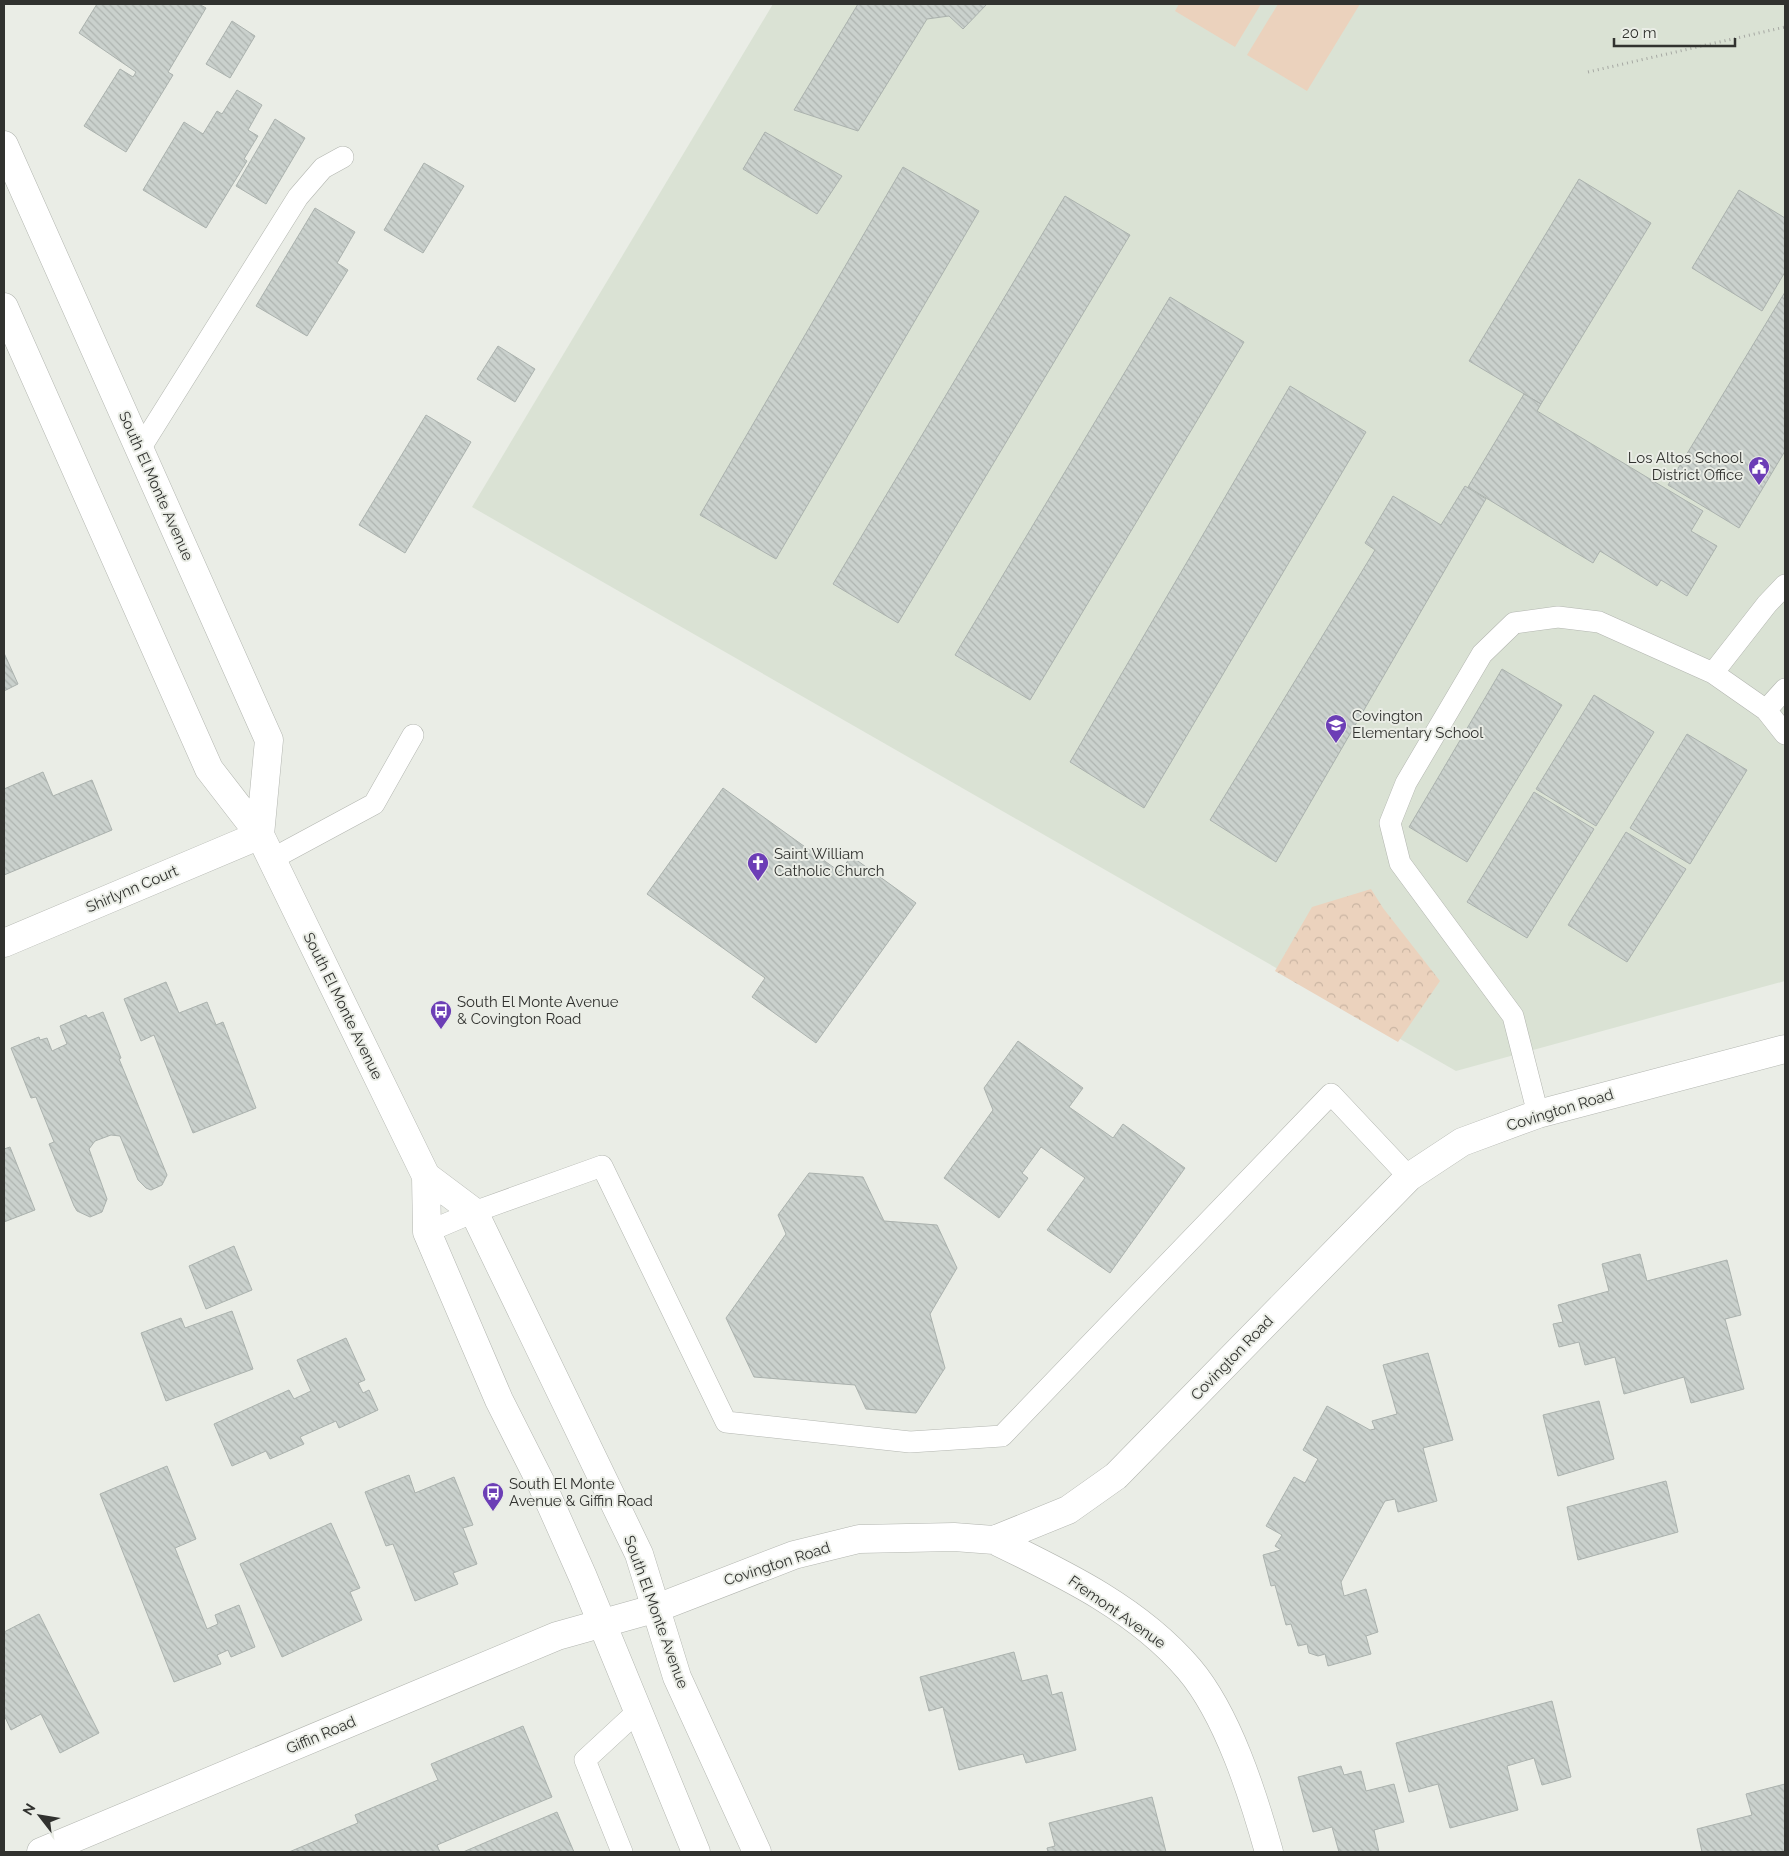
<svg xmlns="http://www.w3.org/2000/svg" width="1789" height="1856" font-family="Raleway,sans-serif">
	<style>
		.built { fill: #dae2d4 }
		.grass { fill: #ebd2bd }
		.forest { fill: url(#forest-crowns) }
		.building { fill: url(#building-back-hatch); stroke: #abb2ae }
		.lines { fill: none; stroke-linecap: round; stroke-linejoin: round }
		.service-casing { stroke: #b3b6b0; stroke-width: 22 }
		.minor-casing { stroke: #b3b6b0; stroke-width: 29 }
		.secondary-casing { stroke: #b3b6b0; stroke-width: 29 }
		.path { stroke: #a6a8a3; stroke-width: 3; stroke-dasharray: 1 4; stroke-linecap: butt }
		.service { stroke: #fff; stroke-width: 21 }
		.minor { stroke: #fff; stroke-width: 28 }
		.secondary { stroke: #fff; stroke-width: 28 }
		.labels { text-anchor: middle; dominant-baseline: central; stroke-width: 4; stroke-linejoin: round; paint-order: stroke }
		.poi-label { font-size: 15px; fill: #31322f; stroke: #eaede6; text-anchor: start }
		.street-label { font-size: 15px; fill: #31322f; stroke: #eaede6 }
	</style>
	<defs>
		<pattern id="forest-crowns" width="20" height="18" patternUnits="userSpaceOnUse" patternTransform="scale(1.25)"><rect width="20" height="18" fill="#ebd2bd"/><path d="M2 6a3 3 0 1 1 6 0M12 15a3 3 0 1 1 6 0" fill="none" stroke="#cab5a3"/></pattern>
		<pattern id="building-back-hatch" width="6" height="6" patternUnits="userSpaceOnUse" patternTransform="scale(1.25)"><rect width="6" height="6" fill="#cad1cd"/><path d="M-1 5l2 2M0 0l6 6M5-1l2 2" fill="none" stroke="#aeb4b0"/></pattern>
	</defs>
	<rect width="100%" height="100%" fill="#eaede6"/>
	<path class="built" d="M773,4h1012v977l-329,90 -984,-564z"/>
	<path class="grass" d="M1179,4h82l-26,43 -60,-36z
		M1278,4h82l-53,87 -60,-36z"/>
	<path class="forest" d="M1371,889l12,19 57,73 -42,61 -123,-71 37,-64z"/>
	<path class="building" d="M97,4h102l7,4 -38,64 5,3 -47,77 -42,-26 36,-57 13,8 3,-5 -57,-39z
		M858,4h129l-24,25 -14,-13 -22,3 -69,112 -64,-21z
		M232,21l23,15 -25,42 -24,-14z
		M237,90l25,15 -14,25 10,6 -14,23 3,2 -41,67 -63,-38 41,-68 19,12 14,-23 5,3z
		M275,119l30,19 -39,66 -30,-18z
		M765,132l77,44 -25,38 -74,-45z
		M424,163l40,23 -41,67 -39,-23z
		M903,167l76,44 -203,348 -76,-44z
		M1579,179l72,44 -110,181 -72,-43z
		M1739,190l46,28v54l-23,39 -70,-43z
		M1065,196l65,39 -232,388 -65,-39z
		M315,208l40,24 -18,31 11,7 -41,66 -51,-30z
		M1785,292v159l-46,77 -71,-43z
		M1170,297l74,45 -214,358 -75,-45z
		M498,346l37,23 -20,33 -38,-23z
		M1290,386l76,46 -222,376 -74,-46z
		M1524,394l17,10 -4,7 166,100 -12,20 26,15 -30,50 -26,-16 -4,6 -57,-35 -7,12 -125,-76z
		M426,415l45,27 -66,111 -46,-28z
		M1465,486l21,13 -210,363 -66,-42 165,-270 -10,-7 28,-47 48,29z
		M4,653l14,31 -14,7z
		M1502,669l60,36 -95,157 -58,-35z
		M1594,695l60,37 -58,94 -60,-37z
		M1687,734l60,36 -57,94 -60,-36z
		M43,772l10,24 39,-16 20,50 -108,45v-86z
		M723,788l117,84 11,-16 65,47 -100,140 -64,-46 13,-19 -118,-84z
		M1534,792l60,37 -67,109 -60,-36z
		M1626,832l60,37 -59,93 -59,-37z
		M166,982l13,31 28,-11 9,23 7,-3 33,86 -63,25 -39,-98 -13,6 -17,-42z
		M103,1012l18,46 -2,1 48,116 -5,10 -11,5 -5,-2 -8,-8 -18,-44 -9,-1 -16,6 -6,8 18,50 -5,13 -12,5 -13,-6 -3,-5 -25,-62 5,-2 -18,-45 -5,1 -20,-50 28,-11 1,3 7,-2 5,13 15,-7 -7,-18 26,-11 2,3z
		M1018,1041l65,47 -14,19 44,31 10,-14 62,44 -75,105 -63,-43 38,-52 -44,-31 -19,26 6,5 -29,40 -55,-40 49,-68 -9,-22z
		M10,1147l25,63 -31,12v-73z
		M809,1173l54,4 21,44 53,4 20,43 -27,46 15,54 -29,45 -50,-4 -11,-24 -101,-8 -28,-59 60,-84 -8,-19z
		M234,1246l18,44 -46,19 -17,-43z
		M1640,1254l7,27 80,-21 14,55 -16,4 19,70 -53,14 -7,-26 -60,17 -9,-37 -30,8 -6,-23 -20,5 -6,-23 10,-2 -5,-17 51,-14 -7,-27z
		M232,1311l21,58 -87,32 -25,-68 40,-15 4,10z
		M346,1338l19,42 -7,3 5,10 6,-3 9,20 -39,18 -3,-7 -36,16 4,7 -34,15 -4,-8 -34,15 -18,-42 75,-34 5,9 17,-8 -14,-31z
		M1428,1353l25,87 -30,8 14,53 -39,11 -3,-13 -10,2 -44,81 3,14 22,-7 12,43 -12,4 5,18 -43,12 -3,-12 -7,2 -9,-3 -2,-9 -9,2 -7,-22 -5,1 -11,-40 -4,1 -8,-31 18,-5 -6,-4 7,-11 -16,-9 28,-49 11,6 13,-24 -15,-9 24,-44 43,24 5,-1 -3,-8 25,-7 -14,-49z
		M1599,1401l15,58 -56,17 -15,-61z
		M167,1466l29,73 -21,9 32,81 11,-5 -3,-9 24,-10 16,42 -24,10 -3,-7 -11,5 4,9 -47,18 -74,-188z
		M409,1475l6,18 39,-16 19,48 -10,3 14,36 -24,9 5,11 -43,17 -22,-57 -7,2 -21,-54z
		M1666,1481l12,51 -100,28 -11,-53z
		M331,1523l29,65 -10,4 12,28 -80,37 -42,-93z
		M39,1614l60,119 -39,20 -19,-39 -30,16 -7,-15v-83z
		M1014,1652l8,29 25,-6 5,20 10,-3 14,58 -50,13 -3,-9 -64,16 -16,-63 -14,4 -9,-34z
		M1552,1701l19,76 -29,8 -8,-27 -27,8 11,44 -68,18 -12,-44 -29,8 -13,-49z
		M523,1726l29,71 -115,48 3,7h-151l69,-29 -3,-8 83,-35 -7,-16z
		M1341,1766l3,9 17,-4 5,20 28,-7 10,38 -30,8 5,22h-40l-7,-25 -19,5 -15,-55z
		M1785,1784v68h-83l-5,-23 55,-14 -6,-21z
		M1152,1797l14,55h-118l-1,-4 8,-2 -6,-23z
		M557,1812l17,40h-111z"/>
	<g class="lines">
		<g class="service-casing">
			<path id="service" d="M140,449l158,-252 25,-29 20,-11
				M1713,673l54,-69 18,-19
				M1766,710l19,-21
				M272,859l102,-55 39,-69
				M1538,1114l-25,-98 -113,-153 -10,-40 16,-40 76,-129 32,-31 44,-6 41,5 114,51 53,37 19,24
				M427,1232l47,-20 128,-46 124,256 184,20 92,-6 329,-342 78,83
				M622,1852l-37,-92 53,-49"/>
		</g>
		<g class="minor-casing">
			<path id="minor" d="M4,943l256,-108
				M994,1540c70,34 144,69 195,129 39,46 64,126 80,183
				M41,1852l516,-216 100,-28 137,-53 65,-16 95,-2 40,3 74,-30 48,-34 293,-299 53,-35 76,-28 247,-65"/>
		</g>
		<g class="secondary-casing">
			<path id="secondary" d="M4,145l265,595 -9,95
				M4,307l205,462 51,66 166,341 1,56 72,168 44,87 40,90 113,275
				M426,1176l48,36 165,342 38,123 80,175"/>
		</g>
		<path class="path" d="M1588,72l197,-45"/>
		<use href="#service" class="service"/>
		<use href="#minor" class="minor"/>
		<use href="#secondary" class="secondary"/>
	</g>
	<defs>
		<g id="civic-pin" transform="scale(1.125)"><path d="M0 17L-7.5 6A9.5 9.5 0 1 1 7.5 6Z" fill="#6c3eb6" stroke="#eaede6"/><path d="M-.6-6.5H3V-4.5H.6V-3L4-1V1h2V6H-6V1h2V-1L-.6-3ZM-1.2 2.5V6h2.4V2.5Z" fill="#fff"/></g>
		<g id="school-pin" transform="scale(1.125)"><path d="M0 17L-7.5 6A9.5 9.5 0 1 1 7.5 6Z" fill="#6c3eb6" stroke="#eaede6"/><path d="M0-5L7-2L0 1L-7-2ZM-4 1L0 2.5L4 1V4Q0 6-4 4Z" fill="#fff"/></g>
		<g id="church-pin" transform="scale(1.125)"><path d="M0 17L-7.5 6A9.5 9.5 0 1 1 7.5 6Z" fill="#6c3eb6" stroke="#eaede6"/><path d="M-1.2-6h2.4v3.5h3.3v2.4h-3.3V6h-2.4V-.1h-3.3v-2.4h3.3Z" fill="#fff"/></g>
		<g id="bus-pin" transform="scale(1.125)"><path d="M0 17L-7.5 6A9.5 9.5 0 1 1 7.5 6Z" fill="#6c3eb6" stroke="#eaede6"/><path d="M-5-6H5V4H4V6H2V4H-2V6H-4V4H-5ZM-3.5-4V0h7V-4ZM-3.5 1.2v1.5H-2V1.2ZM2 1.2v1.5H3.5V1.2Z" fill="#fff"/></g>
	</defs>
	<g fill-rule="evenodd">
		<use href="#civic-pin" x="1759" y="467"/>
		<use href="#school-pin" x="1336" y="725"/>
		<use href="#church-pin" x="758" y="863"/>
		<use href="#bus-pin" x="441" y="1011"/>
		<use href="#bus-pin" x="493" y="1493"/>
	</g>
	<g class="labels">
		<g class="poi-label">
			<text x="1743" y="458" text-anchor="end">Los Altos School<tspan x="1743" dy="17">District Office</tspan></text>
			<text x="1352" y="716">Covington<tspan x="1352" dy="17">Elementary School</tspan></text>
			<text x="774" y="854">Saint William<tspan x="774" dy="17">Catholic Church</tspan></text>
			<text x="457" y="1002">South El Monte Avenue<tspan x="457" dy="17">&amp; Covington Road</tspan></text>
			<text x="509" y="1484">South El Monte<tspan x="509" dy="17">Avenue &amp; Giffin Road</tspan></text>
		</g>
		<g class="street-label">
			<text transform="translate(156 486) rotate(66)">South El Monte Avenue</text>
			<text transform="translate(132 889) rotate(-23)">Shirlynn Court</text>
			<text transform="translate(343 1006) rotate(64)">South El Monte Avenue</text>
			<text transform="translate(1560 1110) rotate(-17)">Covington Road</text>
			<text transform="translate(1232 1358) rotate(-46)">Covington Road</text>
			<text transform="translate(777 1564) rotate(-18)">Covington Road</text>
			<text transform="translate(656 1612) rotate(70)">South El Monte Avenue</text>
			<text transform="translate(1117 1612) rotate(35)">Fremont Avenue</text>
			<text transform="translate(321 1735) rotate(-23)">Giffin Road</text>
		</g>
	</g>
	<rect width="1789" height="1856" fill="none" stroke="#31322f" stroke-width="10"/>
	<g transform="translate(40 1816) rotate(301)" stroke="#eaede6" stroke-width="4" paint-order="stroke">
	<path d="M0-4L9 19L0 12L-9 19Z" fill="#31322f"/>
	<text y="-8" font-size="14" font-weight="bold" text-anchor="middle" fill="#31322f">N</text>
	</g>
	<path d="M1614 38v8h121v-8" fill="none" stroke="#31322f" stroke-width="2.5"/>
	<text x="1622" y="38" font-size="15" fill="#31322f" stroke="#eaede6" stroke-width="4" paint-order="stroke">20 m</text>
</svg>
